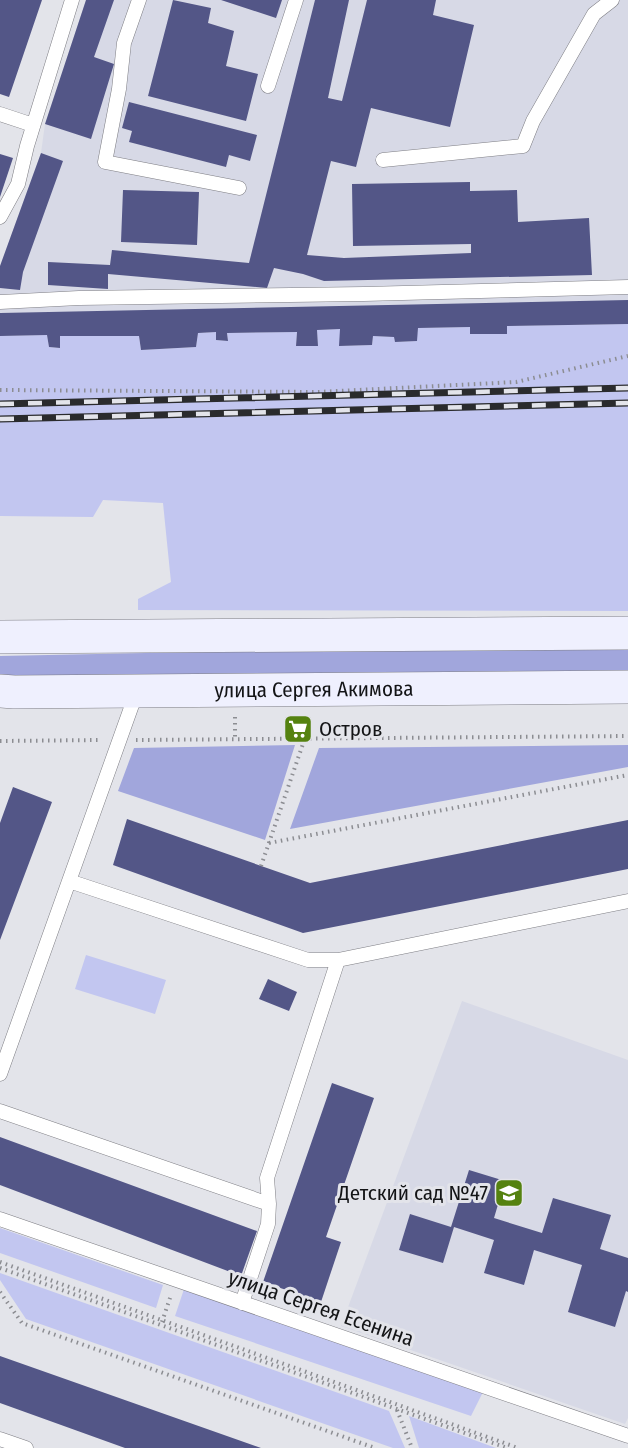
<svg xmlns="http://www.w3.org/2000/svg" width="628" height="1448" font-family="'Fira Sans Condensed',sans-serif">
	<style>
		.built { fill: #d7d9e6 }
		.green { fill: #c2c6f0 }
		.forest { fill: #a1a6dc }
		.building { fill: #535687 }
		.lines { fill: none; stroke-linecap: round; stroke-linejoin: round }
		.service-casing { stroke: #7e7e84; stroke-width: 15 }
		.secondary-casing { stroke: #7e7e84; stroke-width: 34 }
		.path { stroke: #8c8d92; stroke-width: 4; stroke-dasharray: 1.5 4.5; stroke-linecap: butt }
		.service { stroke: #fff; stroke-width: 14 }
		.secondary { stroke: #eff0fe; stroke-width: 33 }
		.rail-casing { stroke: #2a2b2d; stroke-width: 7 }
		.rail { stroke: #e3e4ea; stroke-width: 4.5; stroke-dasharray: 14; stroke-linecap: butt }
		.labels { text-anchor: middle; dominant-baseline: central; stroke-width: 6; stroke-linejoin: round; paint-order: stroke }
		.street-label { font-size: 21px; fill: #131416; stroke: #e3e4ea }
		.poi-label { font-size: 21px; fill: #131416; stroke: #e3e4ea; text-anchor: start }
	</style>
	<rect width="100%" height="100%" fill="#e3e4ea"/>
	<path class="built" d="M86,0h542v324l-121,10h-37l-1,-7 -51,1 -1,13 -22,1 -22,-5 -1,8 -33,1h-43l1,-13h-70l1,8 -12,-1 -20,7 -55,3 -2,-14 -79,12 -60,-12v-70l41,-113 4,-29z
		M462,1001l166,59v358l-3,6 -284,-98z"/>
	<path class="green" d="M628,324v287l-490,-1v-11l33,-17 -8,-79 -60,-3 -10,17 -93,-1v-180l47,-1 2,12 11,1v-12h79l2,14 55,-3 2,-14 18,-1v8l12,1 -1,-8 70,-1 -1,14h22l-1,-16 23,-1v17l32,-1 1,-9 21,1 1,5 21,-1 2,-13 52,-1v7h36l1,-8z
		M86,955l80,25 -11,34 -80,-25z
		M0,1228l163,57 -7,23 -156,-55z
		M0,1273l389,138 16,37h-12l-367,-129 -26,-39z
		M184,1289l299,103 -12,24 -296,-100z
		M409,1416l87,32h-77z"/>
	<path class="forest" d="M628,648v26l-619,5 -9,-4v-19l290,-6z
		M295,745l-30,95 -147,-49 16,-43z
		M628,745v22l-338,62 29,-81z"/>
	<path class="building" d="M0,0h42l-33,97 -9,-3z
		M86,0h28l-20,57 20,7 -23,75 -46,-15z
		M173,0l38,8 -3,15 26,8 -8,35 32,8 -12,47 -98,-25z
		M221,0h61l-6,18z
		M315,0h34l-21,98 14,3 25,-101h69l-3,15 41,10 -24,102 -79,-19 -15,59 -25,-6 -24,94 37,3 127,-5v-9l-118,2 -1,-62 118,-2v9l47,-1 1,32 71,-4 3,57 -268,6 -21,-7 -29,-6 -7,20 -159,-14v15l-60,-4v-23l62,3 2,-15 137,13z
		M129,102l128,33 -7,26 -21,-6 -3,12 -97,-25 3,-11 -10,-3z
		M41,153l22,8 -40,111 -3,18 -20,-2v-22z
		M0,154l13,4 -13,39z
		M123,190l76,2 -2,53 -76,-3z
		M628,300v24l-121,2v8h-37v-7l-52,1 -1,13 -22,1 -1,-5 -21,-1 -1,9 -33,1 1,-17 -23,1 1,16h-22l1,-14 -70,1 1,8 -12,-1v-8l-18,1 -2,14 -55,3 -2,-14h-79v12l-11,-1 -2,-12 -47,1v-23z
		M311,722l1,12 -27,1 -1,-12z
		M13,787l39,15 -52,138v-117z
		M127,819l183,64 318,-63v49l-325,64 -190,-68z
		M268,979l29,13 -8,19 -30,-12z
		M332,1083l42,15 -48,139 15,5 -20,60 -58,-20z
		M0,1137l257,94 -16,45 -241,-91z
		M469,1170l36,11 -11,37 48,15 11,-35 58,17 -11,34 28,9v34l-2,-1 -11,36 -47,-15 14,-47 -48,-15 -10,35 -40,-12 10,-33 -40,-13 -11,36 -44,-13 11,-36 41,13z
		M0,1356l261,92h-136l-125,-45z"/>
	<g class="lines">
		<g class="service-casing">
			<path id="service" d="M139,0l-15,43 -5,46 -14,73 134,26
				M268,86l28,-86
				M0,114l33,11
				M383,160l140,-14 10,-25 61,-107 18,-14
				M0,217l18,-33 9,-38 45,-146
				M0,302l79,-4 285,-4 264,-7
				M69,881l239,79h30l-71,218 2,26
				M338,960l290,-59
				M0,1074l137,-383
				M0,1111l269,93 -1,20 -26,79
				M0,1219l628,217
				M0,1439l26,9"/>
		</g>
		<g class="secondary-casing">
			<g id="secondary">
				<path d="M0,637l628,-4"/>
				<path id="s1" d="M0,691l14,1 614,-5"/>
			</g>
		</g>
		<path class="path" d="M0,390l318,2 198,-10 112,-26
			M235,717v22
			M136,740l492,-4
			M0,741l101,-1
			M269,843l359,-68
			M261,866l44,-128
			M0,1262l518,186
			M0,1268l507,180
			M0,1292l22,31 353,125
			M162,1322l9,-27
			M397,1410l15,38"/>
		<use href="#service" class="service"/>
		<use href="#secondary" class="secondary"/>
		<g class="rail-casing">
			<path id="rail" d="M0,404l628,-16
				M0,419l628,-16"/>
		</g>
		<use href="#rail" class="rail"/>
	</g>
	<defs>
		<g id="supermarket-square" transform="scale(1.5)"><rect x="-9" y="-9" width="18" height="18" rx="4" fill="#558210" stroke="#e3e4ea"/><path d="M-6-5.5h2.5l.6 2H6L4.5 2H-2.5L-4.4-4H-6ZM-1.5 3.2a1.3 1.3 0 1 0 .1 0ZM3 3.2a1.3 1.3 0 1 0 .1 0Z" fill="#fff"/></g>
		<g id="school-square" transform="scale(1.5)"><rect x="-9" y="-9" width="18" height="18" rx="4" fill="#558210" stroke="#e3e4ea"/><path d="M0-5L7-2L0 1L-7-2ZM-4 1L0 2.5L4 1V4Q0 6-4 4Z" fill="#fff"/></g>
	</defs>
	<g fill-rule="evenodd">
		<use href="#supermarket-square" x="298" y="729"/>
		<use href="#school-square" x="509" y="1193"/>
	</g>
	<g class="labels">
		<g class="street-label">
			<text stroke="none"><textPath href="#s1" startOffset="314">улица Сергея Акимова</textPath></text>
			<text transform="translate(321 1308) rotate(19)">улица Сергея Есенина</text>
		</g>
		<g class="poi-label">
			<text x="319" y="729">Остров</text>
			<text x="488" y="1193" text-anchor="end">Детский сад №47</text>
		</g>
	</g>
</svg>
